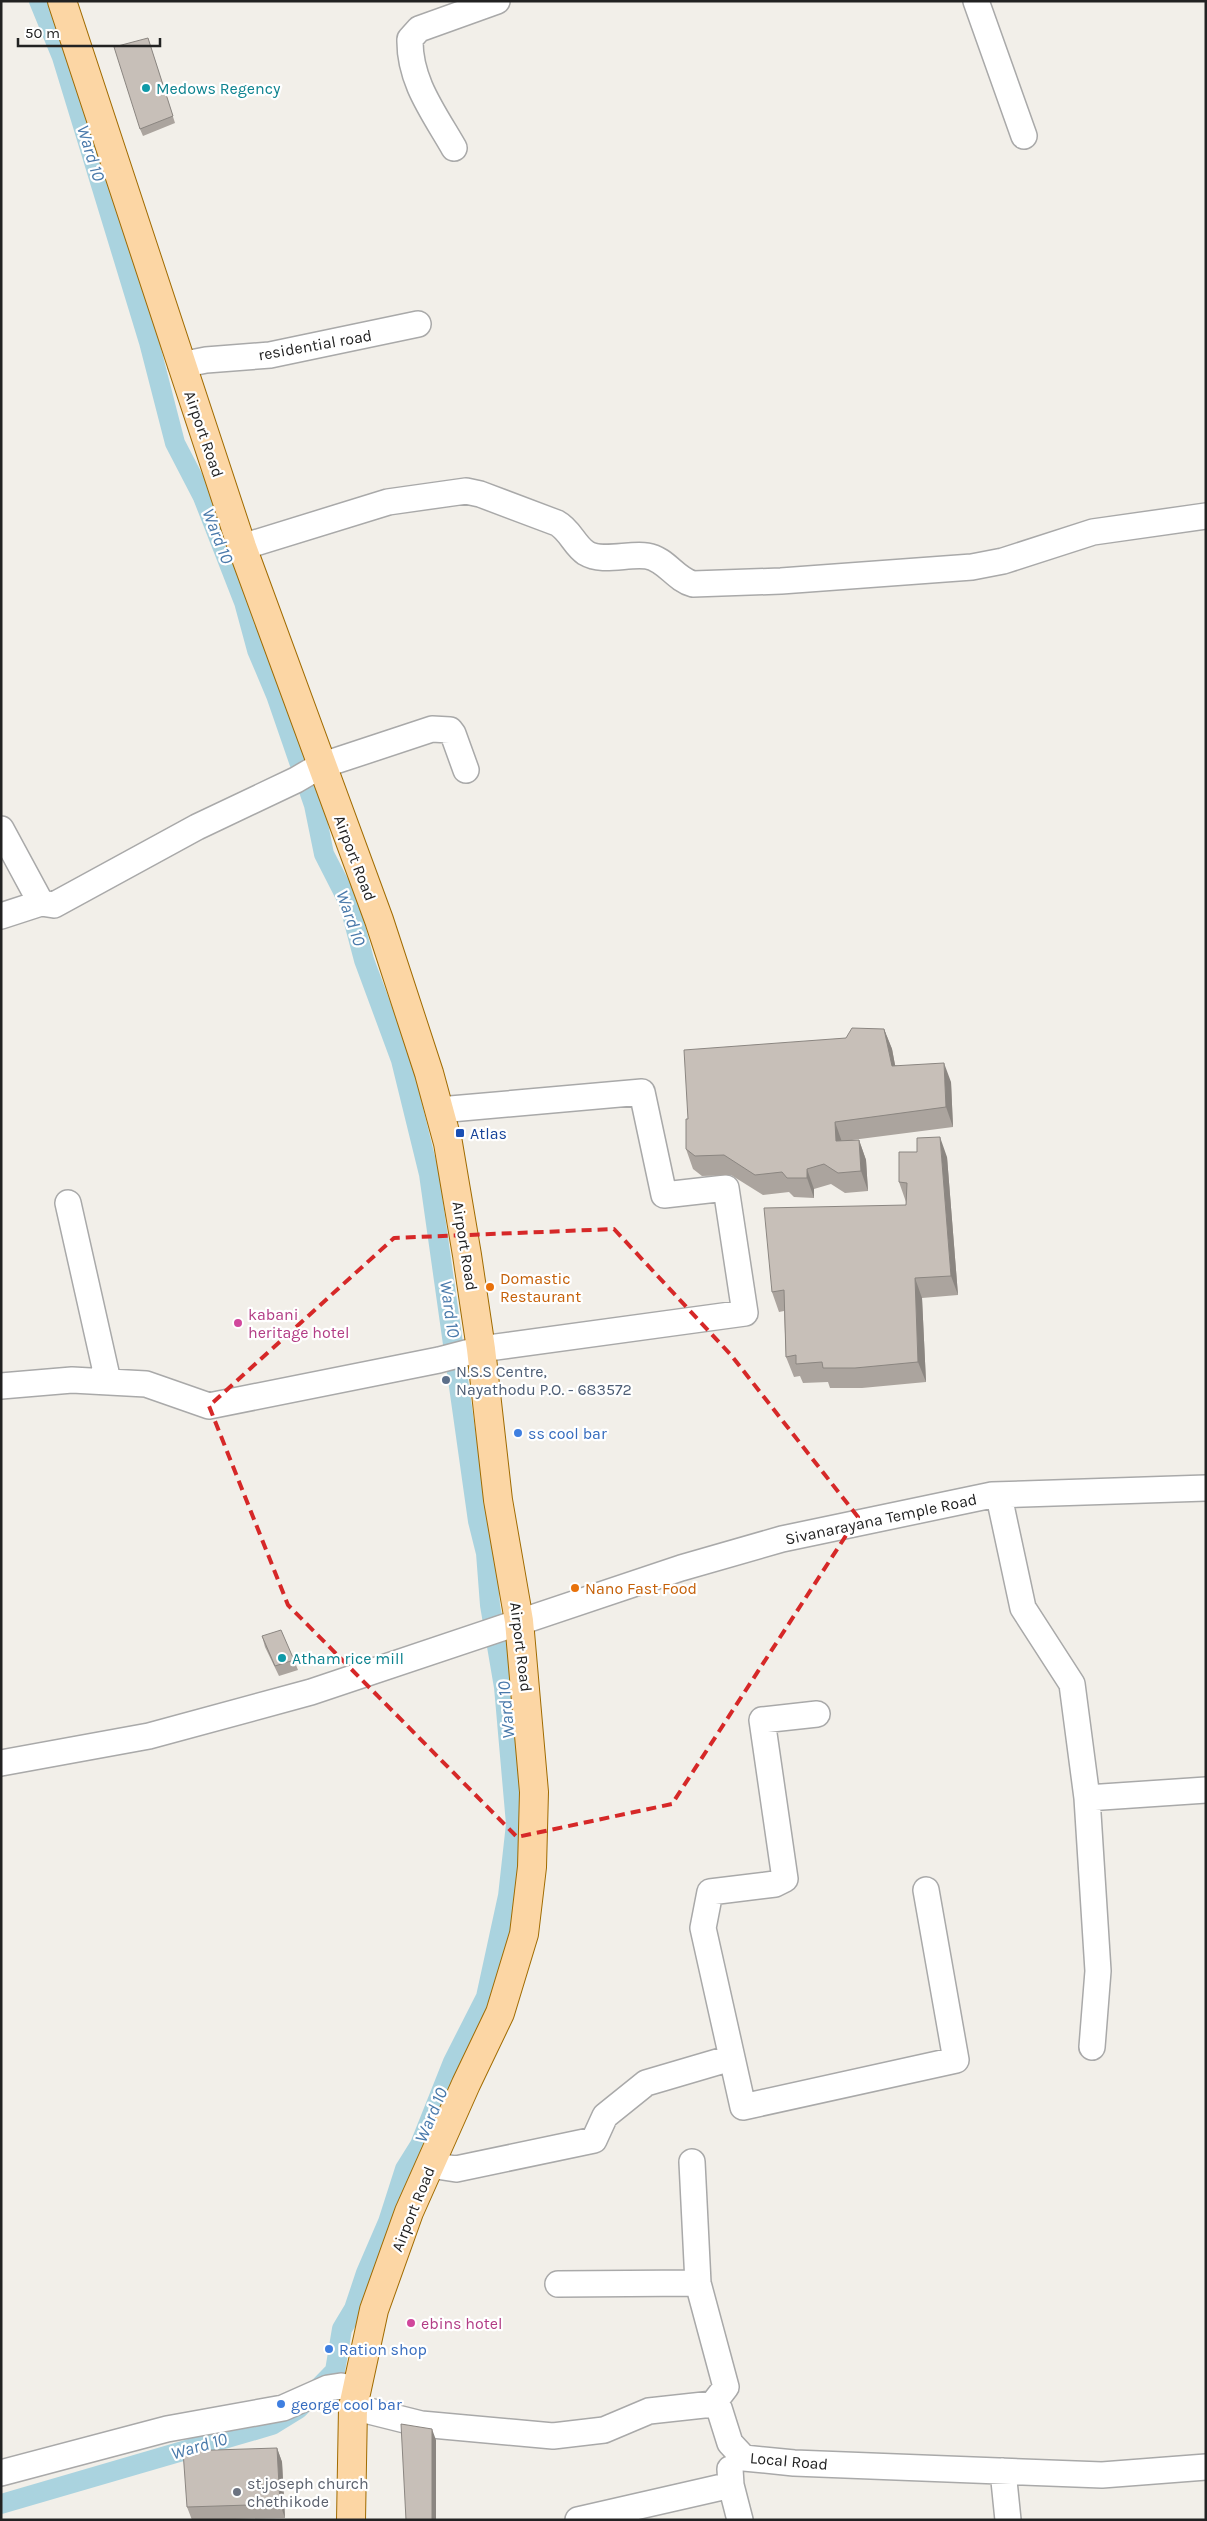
<svg xmlns="http://www.w3.org/2000/svg" width="1207" height="2521" font-family="Karla,sans-serif">
	<style>
		.lines { fill: none; stroke-linecap: round; stroke-linejoin: round }
		.canal { stroke: #aad3df; stroke-width: 20 }
		.minor-casing { stroke: #a9a9a9; stroke-width: 28 }
		.major-casing { stroke: #a06b00; stroke-width: 30 }
		.minor { stroke: #fff; stroke-width: 25 }
		.major { stroke: #fcd6a4; stroke-width: 28 }
		.wall { fill: #aba49e }
		.shaded-wall { fill: #8b8681 }
		.building { fill: #c7bfb8; stroke: #8b8681 }
		.marked { fill: none; stroke: #d62828; stroke-width: 4; stroke-dasharray: 10 6; stroke-linejoin: round }
		.culture-dot { fill: #0f9aa8; stroke: #fff; stroke-width: 2 }
		.transit-dot { fill: #1a4fb4; stroke: #fff; stroke-width: 2 }
		.food-dot { fill: #e8710a; stroke: #fff; stroke-width: 2 }
		.hotel-dot { fill: #d1479c; stroke: #fff; stroke-width: 2 }
		.service-dot { fill: #5c6f8a; stroke: #fff; stroke-width: 2 }
		.shop-dot { fill: #3f7fe0; stroke: #fff; stroke-width: 2 }
		.worship-dot { fill: #6b7280; stroke: #fff; stroke-width: 2 }
		.labels { text-anchor: middle; dominant-baseline: central; stroke-width: 4.5; stroke-linejoin: round; paint-order: stroke }
		.culture-label { font-size: 16px; fill: #0d838f; stroke: #fff; text-anchor: start }
		.street-label { font-size: 16px; fill: #222; stroke: #fff }
		.transit-label { font-size: 16px; fill: #164399; stroke: #fff; text-anchor: start }
		.food-label { font-size: 16px; fill: #c56008; stroke: #fff; text-anchor: start }
		.hotel-label { font-size: 16px; fill: #b23c85; stroke: #fff; text-anchor: start }
		.service-label { font-size: 16px; fill: #4e5e75; stroke: #fff; text-anchor: start }
		.shop-label { font-size: 16px; fill: #366cbe; stroke: #fff; text-anchor: start }
		.worship-label { font-size: 16px; fill: #5b616d; stroke: #fff; text-anchor: start }
		.water-label { font-size: 18px; font-style: italic; fill: #4a7aab; stroke: #fff }
	</style>
	<rect width="100%" height="100%" fill="#f2efe9"/>
	<g class="lines">
		<path class="canal" d="M1,2504l271,-79 26,-16 37,-38 7,-42 12,-20 12,-36 22,-51 17,-53 15,-24 33,-83 33,-65 22,-101 8,-72 -12,-137 -14,-82 -4,-52 -8,-32 -49,-347 -28,-114 -37,-100 -15,-57 -25,-49 -10,-49 -38,-110 -19,-45 -13,-48 -41,-105 -28,-54 -26,-101 -87,-285 -23,-56"/>
		<g class="minor-casing">
			<path id="minor" d="M976,1l48,135
				M454,148c-20,-35 -45,-67 -44,-109l9,-10 78,-28
				M181,365l25,-5 64,-5 148,-31
				M242,547l146,-45 78,-11 14,3 77,29c13,7 17,22 29,30 16,10 43,0 61,3 19,3 28,23 46,28l88,-3 191,-14 31,-6 90,-29 113,-16
				M1,829l40,74 13,2 143,-78 99,-47 24,-14 112,-37 18,1 3,4 13,36
				M1,916l40,-13
				M68,1203l40,178
				M1,1386l71,-6 74,4 63,22 230,-46 42,-11 264,-36 -19,-125 -62,7 -22,-103 -203,18
				M992,1495l214,-7
				M817,1714l-55,6 23,159 -10,5 -65,8 -7,36 40,179 213,-47 -30,-170
				M1,1763l148,-27 162,-44 370,-124 101,-29 210,-44 8,6 23,107 49,76 15,114 119,-8
				M1087,1798l11,173 -6,76
				M430,2165l26,4 138,-29 11,-24 41,-33 85,-25
				M698,2283l28,104 -13,17
				M558,2284l140,-1 -6,-121
				M353,2407l68,17 132,12 51,-6 45,-19 64,-7 6,4 11,35 14,15 50,5 308,12 104,-8
				M730,2469l1,16 9,35
				M1003,2471l5,49
				M1,2473l166,-44 116,-21 45,-20 13,-2 16,3
				M578,2520l153,-35"/>
		</g>
		<g class="major-casing">
			<path id="major" d="M62,1l180,546 137,373 50,153 19,70 19,112 14,94 17,151 21,121 15,171 -2,75 -8,67 -24,79 -34,71 -57,128 -35,98 -21,97 -2,113"/>
		</g>
		<use href="#minor" class="minor"/>
		<use href="#major" class="major"/>
	</g>
	<path class="wall" d="M148,38l27,85 -32,13 -3,-7z
		M884,1029l8,20 3,16 56,17 2,45 -101,13h7l7,20 2,31 -23,2 -14,-9 -17,5v9l-20,-1 -5,-5 -26,3 -32,-20 -29,1 -9,-7 -7,-20 2,-30 158,-81z
		M947,1157l11,138 -36,3 4,84 -64,6h-32l-2,-6 -25,1 -3,-7 -6,1 -8,-20 -2,-46 -5,1 -7,-20 134,-87v-3l-7,-20z
		M262,1636l32,24 4,10 -19,6 -14,-29z
		M277,2448l5,14 3,56 -93,2 -5,-13z"/>
	<path class="shaded-wall" d="M884,1029l8,20 7,37 -7,-20z
		M944,1063l7,19 2,45 -7,-20z
		M835,1122l7,20 -6,-1z
		M940,1137l7,20 11,138 -7,-19z
		M859,1140l7,20 2,31 -7,-20z
		M807,1169l7,20v9l-7,-20z
		M915,1278l7,20 4,84 -8,-20z
		M432,2429l4,11v80h-4z
		M277,2448l5,14 3,56 -5,-14z"/>
	<path class="building" d="M148,38l25,78 -33,13 -26,-82z
		M852,1028l32,1 8,37 52,-3 2,44 -111,15 1,19 23,-1 2,31 -23,2 -14,-9 -17,5v9h-20l-5,-6 -27,3 -31,-20 -29,1 -9,-7v-30h2l-4,-69 162,-12z
		M940,1137l11,139 -36,2 3,84 -63,6h-32l-1,-6 -26,2v-9l-10,2 -2,-67 -12,2 -8,-84 142,-3 1,-22 -8,-1v-30h18v-14z
		M281,1630l13,30 -19,6 -13,-30z
		M401,2424l31,5v91h-26z
		M277,2448l3,56 -93,3 -4,-56z"/>
	<path class="marked" d="M614,1229l117,126 127,162 -186,287 -155,33 -229,-232 -79,-199 185,-168z"/>
	<g class="culture-dot">
		<circle cx="146" cy="88" r="5"/>
		<circle cx="282" cy="1658" r="5"/>
	</g>
	<rect class="transit-dot" x="455" y="1128" width="10" height="10" rx="2.5"/>
	<g class="food-dot">
		<circle cx="490" cy="1287" r="5"/>
		<circle cx="575" cy="1588" r="5"/>
	</g>
	<g class="hotel-dot">
		<circle cx="238" cy="1323" r="5"/>
		<circle cx="411" cy="2323" r="5"/>
	</g>
	<circle class="service-dot" cx="446" cy="1380" r="5"/>
	<g class="shop-dot">
		<circle cx="518" cy="1433" r="5"/>
		<circle cx="329" cy="2349" r="5"/>
		<circle cx="281" cy="2404" r="5"/>
	</g>
	<circle class="worship-dot" cx="237" cy="2492" r="5"/>
	<g class="labels">
		<g class="culture-label">
			<text x="156" y="88">Medows Regency</text>
			<text x="292" y="1658">Atham rice mill</text>
		</g>
		<g class="street-label">
			<text transform="translate(315 345) rotate(-10)">residential road</text>
			<text transform="translate(204 434) rotate(71)">Airport Road</text>
			<text transform="translate(355 858) rotate(69)">Airport Road</text>
			<text transform="translate(465 1246) rotate(81)">Airport Road</text>
			<text transform="translate(881 1519) rotate(-12)">Sivanarayana Temple Road</text>
			<text transform="translate(521 1647) rotate(83)">Airport Road</text>
			<text transform="translate(413 2209) rotate(-68)">Airport Road</text>
			<text transform="translate(789 2461) rotate(5)">Local Road</text>
		</g>
		<g class="transit-label">
			<text x="470" y="1133">Atlas</text>
		</g>
		<g class="food-label">
			<text x="500" y="1278">Domastic<tspan x="500" dy="18">Restaurant</tspan></text>
			<text x="585" y="1588">Nano Fast Food</text>
		</g>
		<g class="hotel-label">
			<text x="248" y="1314">kabani<tspan x="248" dy="18">heritage hotel</tspan></text>
			<text x="421" y="2323">ebins hotel</text>
		</g>
		<g class="service-label">
			<text x="456" y="1371">N.S.S Centre,<tspan x="456" dy="18">Nayathodu P.O. - 683572</tspan></text>
		</g>
		<g class="shop-label">
			<text x="528" y="1433">ss cool bar</text>
			<text x="339" y="2349">Ration shop</text>
			<text x="291" y="2404">george cool bar</text>
		</g>
		<g class="worship-label">
			<text x="247" y="2483">st.joseph church<tspan x="247" dy="18">chethikode</tspan></text>
		</g>
		<g class="water-label">
			<text transform="translate(91 153) rotate(73)">Ward 10</text>
			<text transform="translate(218 536) rotate(69)">Ward 10</text>
			<text transform="translate(351 918) rotate(71)">Ward 10</text>
			<text transform="translate(450 1309) rotate(82)">Ward 10</text>
			<text transform="translate(506 1710) rotate(-95)">Ward 10</text>
			<text transform="translate(431 2115) rotate(-67)">Ward 10</text>
			<text transform="translate(199 2446) rotate(-16)">Ward 10</text>
		</g>
	</g>
	<rect width="1207" height="2521" fill="none" stroke="#222222" stroke-width="5"/>
	<path d="M18 38v8h142v-8" fill="none" stroke="#222222" stroke-width="2.5"/>
	<text x="25" y="38" font-size="15" fill="#222222" stroke="#ffffff" stroke-width="4" paint-order="stroke">50 m</text>
</svg>
